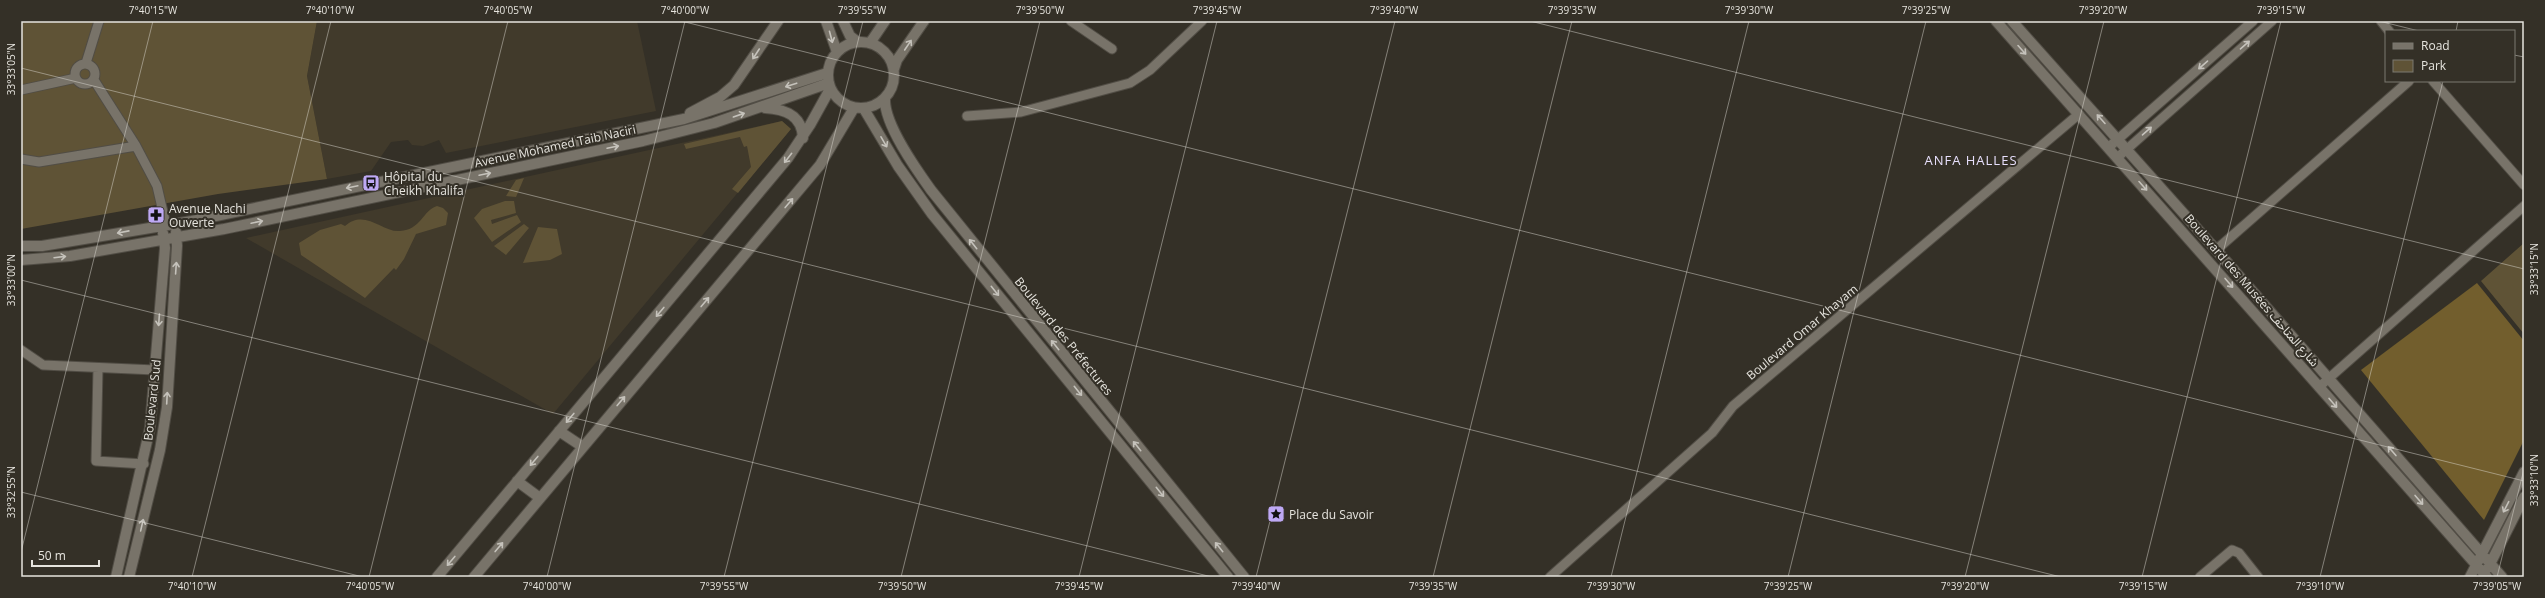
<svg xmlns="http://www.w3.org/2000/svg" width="2545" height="598" font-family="'Open Sans','Noto Sans Arabic',sans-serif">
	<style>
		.built { fill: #413a2b }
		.green { fill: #5f5336 }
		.forest { fill: #725e2d }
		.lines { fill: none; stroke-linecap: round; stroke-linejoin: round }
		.street-casing { stroke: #514d45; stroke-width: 11 }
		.secondary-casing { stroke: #514d45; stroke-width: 12 }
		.street { stroke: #787369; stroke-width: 9 }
		.secondary { stroke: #787369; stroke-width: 10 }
		.oneway { stroke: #c5c2bb }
		.ticks { fill: none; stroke: #e6e4de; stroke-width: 1; stroke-opacity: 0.45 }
		.labels { text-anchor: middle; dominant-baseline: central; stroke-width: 4; stroke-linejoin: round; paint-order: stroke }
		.street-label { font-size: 12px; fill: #e6e4de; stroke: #343027 }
		.poi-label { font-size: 12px; fill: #e6e4de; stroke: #343027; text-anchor: start }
		.neighbourhood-label { font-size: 13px; letter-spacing: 1px; fill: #e7dffc; stroke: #343027 }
		.neatline { fill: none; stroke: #e6e4de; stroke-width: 1.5 }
		.ticks-label { font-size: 10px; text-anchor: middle; fill: #e6e4de }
	</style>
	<rect width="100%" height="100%" fill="#343027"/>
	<path class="built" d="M317,21h320l19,90 -210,42 -7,-13 -16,6 -11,-1 -4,-5 -17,2 -20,29 -44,8 -20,-103z
		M782,121l9,8 -238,285 -307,-176z"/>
	<path class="green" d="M21,21h296l-10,55 20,103 -109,15 -197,35z
		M782,121l9,8 -53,64 -6,-4 19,-22 -4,-21 -3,1 -4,-10 -54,12 -2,-5z
		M524,178l-8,19 -10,-1 10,-16z
		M505,201h9l2,12 -25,7 1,4 25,-9 4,7 -29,20 -18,-24 8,-9z
		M437,206l6,2 5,5 -2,12 -30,9 -12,25 -8,11 -2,-2 -29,30 -64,-43 -2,-12 21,-13 21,-6 4,2c20,-18 38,7 55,5 21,-1 23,-21 37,-25z
		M524,224l5,4 -23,27 -12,-9z
		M538,227l19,2 5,25 -12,6 -27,3z
		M2524,243v91l-43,-53z"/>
	<path class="forest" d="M2477,283l47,58v99l-40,80 -123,-150z"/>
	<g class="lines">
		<g class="street-casing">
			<path id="street" d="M1071,21l41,28
				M2381,21l8,10
				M86,63l13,-42
				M75 74a10 10 0 1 1 20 0a10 10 0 1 1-20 0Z
				M94,80l42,66
				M2433,81l91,104
				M21,90l55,-12
				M967,116l54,-4 109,-29 20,-13 52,-49
				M2109,147l144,-126
				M2118,157l154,-136
				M21,159l18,3 97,-16 21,40 9,39
				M2216,250l193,-169
				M21,350l22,15 112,5
				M98,368l-2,93 48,3
				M2319,387l205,-181
				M1550,577l162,-144 21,-27 346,-292
				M2200,577l32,-27 7,3 19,24"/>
		</g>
		<g class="secondary-casing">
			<path id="secondary" d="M826,21l11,31
				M843,21l7,15 8,6
				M1996,21l491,556
				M2012,21l214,240 276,316
				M828 75a33 33 0 1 1 66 0a33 33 0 1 1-66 0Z
				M870,43l15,-22
				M894,69l3,-9 27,-39
				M885,99c-1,25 31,70 46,91l313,387
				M765,108c20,1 37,7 38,30
				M864,109l34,57 34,48 296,363
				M690,113l30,-16 14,-12 44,-64
				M21,246h21l150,-25 492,-102 143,-46
				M21,260l49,-4 154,-27 419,-88 71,-18 115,-40
				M559,431l24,16
				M517,481l23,17
				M2488,568l36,-71
				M116,577l34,-149 15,-180 -2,-15
				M129,577l31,-127 7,-43 10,-161 -1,-14
				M437,577l351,-419 22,-33 20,-36
				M474,577l346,-412 34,-57
				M2470,577l54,-105"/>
		</g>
		<use href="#street" class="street"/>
		<use href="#secondary" class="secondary"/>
	</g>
	<defs><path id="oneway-shaft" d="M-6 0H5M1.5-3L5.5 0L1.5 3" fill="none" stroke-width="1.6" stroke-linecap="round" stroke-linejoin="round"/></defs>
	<g class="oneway">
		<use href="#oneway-shaft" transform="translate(831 37) rotate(75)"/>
		<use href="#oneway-shaft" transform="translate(908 45) rotate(-56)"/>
		<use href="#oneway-shaft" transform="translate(2245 45) rotate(-41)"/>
		<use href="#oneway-shaft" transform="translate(2022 50) rotate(48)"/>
		<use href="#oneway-shaft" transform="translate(756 54) rotate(123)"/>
		<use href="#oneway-shaft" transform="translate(2203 65) rotate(139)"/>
		<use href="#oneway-shaft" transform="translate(791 85) rotate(162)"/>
		<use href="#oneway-shaft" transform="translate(739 115) rotate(-19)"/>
		<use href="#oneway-shaft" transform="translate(2101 119) rotate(-132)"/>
		<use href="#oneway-shaft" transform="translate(2147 131) rotate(-41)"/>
		<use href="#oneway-shaft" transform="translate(884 142) rotate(60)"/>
		<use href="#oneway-shaft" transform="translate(613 147) rotate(-12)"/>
		<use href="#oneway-shaft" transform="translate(788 158) rotate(128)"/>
		<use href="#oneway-shaft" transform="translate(485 174) rotate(-12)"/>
		<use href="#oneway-shaft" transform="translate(2143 186) rotate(48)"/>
		<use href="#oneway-shaft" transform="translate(352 187) rotate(168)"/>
		<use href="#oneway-shaft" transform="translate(789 203) rotate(-50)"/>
		<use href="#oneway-shaft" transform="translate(257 222) rotate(-12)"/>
		<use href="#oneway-shaft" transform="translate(123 232) rotate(169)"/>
		<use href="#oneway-shaft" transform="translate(973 244) rotate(-129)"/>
		<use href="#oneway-shaft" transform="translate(60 257) rotate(-7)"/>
		<use href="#oneway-shaft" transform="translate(176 268) rotate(-86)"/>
		<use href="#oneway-shaft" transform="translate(2229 283) rotate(49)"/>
		<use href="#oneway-shaft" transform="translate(995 291) rotate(51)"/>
		<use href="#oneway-shaft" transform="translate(705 302) rotate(-50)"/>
		<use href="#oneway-shaft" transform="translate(660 312) rotate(130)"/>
		<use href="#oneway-shaft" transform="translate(159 320) rotate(94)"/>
		<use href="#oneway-shaft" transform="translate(1055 345) rotate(-129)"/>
		<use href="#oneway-shaft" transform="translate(1078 391) rotate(51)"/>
		<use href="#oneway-shaft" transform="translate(167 398) rotate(-87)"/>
		<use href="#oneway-shaft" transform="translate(621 401) rotate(-50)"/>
		<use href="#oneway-shaft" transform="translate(2333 403) rotate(49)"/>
		<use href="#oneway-shaft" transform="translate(570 418) rotate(130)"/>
		<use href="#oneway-shaft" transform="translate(1137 446) rotate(-129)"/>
		<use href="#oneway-shaft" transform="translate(2392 451) rotate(-131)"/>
		<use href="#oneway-shaft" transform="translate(534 461) rotate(130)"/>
		<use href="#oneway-shaft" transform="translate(1160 492) rotate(51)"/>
		<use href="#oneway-shaft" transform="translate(2419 500) rotate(49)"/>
		<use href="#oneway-shaft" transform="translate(2506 507) rotate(117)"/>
		<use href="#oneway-shaft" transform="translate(142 525) rotate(-77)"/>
		<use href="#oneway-shaft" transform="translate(499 547) rotate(-50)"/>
		<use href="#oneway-shaft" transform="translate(1219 547) rotate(-129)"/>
		<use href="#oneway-shaft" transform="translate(451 561) rotate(130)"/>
	</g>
	<path class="ticks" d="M681,21l1843,460M1530,21l994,248M2379,21l40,10M2456,31l2,-10M2514,55l10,2M21,68l2040,509M21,280l1191,297M21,492l342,85M21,552l132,-531M192,577l139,-556M369,577l139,-556M547,577l138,-556M724,577l139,-556M901,577l139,-556M1079,577l138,-556M1256,577l139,-556M1433,577l139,-556M1611,577l138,-556M1788,577l138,-556M1965,577l139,-556M2142,577l139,-556M2320,577l123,-496M2497,577l27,-108"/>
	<defs>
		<g id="bus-square" transform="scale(0.9)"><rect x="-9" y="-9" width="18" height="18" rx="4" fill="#bea9f4" stroke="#343027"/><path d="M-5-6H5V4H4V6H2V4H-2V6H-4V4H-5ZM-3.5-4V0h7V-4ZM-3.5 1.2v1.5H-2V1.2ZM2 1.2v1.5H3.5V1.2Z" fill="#111"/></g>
		<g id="pharmacy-square" transform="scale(0.9)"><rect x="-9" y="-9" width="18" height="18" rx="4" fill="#bea9f4" stroke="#343027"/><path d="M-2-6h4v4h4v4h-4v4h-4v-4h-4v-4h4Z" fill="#111"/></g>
		<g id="sight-square" transform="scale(0.9)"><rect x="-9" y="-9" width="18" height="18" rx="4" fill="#bea9f4" stroke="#343027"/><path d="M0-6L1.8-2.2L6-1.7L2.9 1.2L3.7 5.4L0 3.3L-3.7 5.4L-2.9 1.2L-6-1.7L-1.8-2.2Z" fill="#111"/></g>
	</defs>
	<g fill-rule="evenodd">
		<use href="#bus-square" x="371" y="183"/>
		<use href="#pharmacy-square" x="156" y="215"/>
		<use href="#sight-square" x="1276" y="514"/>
	</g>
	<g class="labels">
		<g class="street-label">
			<text transform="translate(555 146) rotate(-12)">Avenue Mohamed Taib Naciri</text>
			<text transform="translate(2252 290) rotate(49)">Boulevard des Musées شارع المتاحف</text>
			<text transform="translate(1802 332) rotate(-40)">Boulevard Omar Khayam</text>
			<text transform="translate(1064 336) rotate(51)">Boulevard des Préfectures</text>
			<text transform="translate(152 400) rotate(-84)">Boulevard Sud</text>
		</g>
		<g class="poi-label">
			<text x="384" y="176">Hôpital du<tspan x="384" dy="14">Cheikh Khalifa</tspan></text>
			<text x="169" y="208">Avenue Nachi<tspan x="169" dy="14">Ouverte</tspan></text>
			<text x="1289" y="514">Place du Savoir</text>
		</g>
		<g class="neighbourhood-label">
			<text x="1971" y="160">ANFA HALLES</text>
		</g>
	</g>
	<rect width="2545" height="598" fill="none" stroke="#343027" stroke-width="44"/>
	<rect x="2385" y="30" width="130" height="52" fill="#343027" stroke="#7b7870"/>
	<rect x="2393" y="43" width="20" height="6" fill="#787369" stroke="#7b7870"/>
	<text x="2421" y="50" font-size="12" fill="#e6e4de">Road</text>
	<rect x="2393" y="60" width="20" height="12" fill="#5f5336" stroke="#7b7870"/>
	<text x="2421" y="70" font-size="12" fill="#e6e4de">Park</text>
	<path d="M32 560v6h67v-6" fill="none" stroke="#e6e4de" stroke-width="2"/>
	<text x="38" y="560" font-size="12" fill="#e6e4de" stroke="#343027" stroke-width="3" paint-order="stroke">50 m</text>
	<rect x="22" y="22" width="2501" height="554" class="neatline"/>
	<g class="ticks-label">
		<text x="153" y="14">7°40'15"W</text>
		<text x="330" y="14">7°40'10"W</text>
		<text x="508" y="14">7°40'05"W</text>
		<text x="685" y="14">7°40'00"W</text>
		<text x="862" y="14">7°39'55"W</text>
		<text x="1040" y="14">7°39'50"W</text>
		<text x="1217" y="14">7°39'45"W</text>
		<text x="1394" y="14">7°39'40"W</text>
		<text x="1572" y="14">7°39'35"W</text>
		<text x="1749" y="14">7°39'30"W</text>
		<text x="1926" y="14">7°39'25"W</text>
		<text x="2103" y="14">7°39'20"W</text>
		<text x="2281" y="14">7°39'15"W</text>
		<text transform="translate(11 69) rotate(-90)" y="4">33°33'05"N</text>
		<text transform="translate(2534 269) rotate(-90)" y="4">33°33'15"N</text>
		<text transform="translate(11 280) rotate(-90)" y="4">33°33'00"N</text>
		<text transform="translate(2534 480) rotate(-90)" y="4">33°33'10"N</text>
		<text transform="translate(11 492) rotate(-90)" y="4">33°32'55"N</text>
		<text x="192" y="590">7°40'10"W</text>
		<text x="370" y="590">7°40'05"W</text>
		<text x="547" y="590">7°40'00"W</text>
		<text x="724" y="590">7°39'55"W</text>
		<text x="902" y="590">7°39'50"W</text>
		<text x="1079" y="590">7°39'45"W</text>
		<text x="1256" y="590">7°39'40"W</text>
		<text x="1433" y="590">7°39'35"W</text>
		<text x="1611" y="590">7°39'30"W</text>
		<text x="1788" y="590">7°39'25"W</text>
		<text x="1965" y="590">7°39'20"W</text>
		<text x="2143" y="590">7°39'15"W</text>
		<text x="2320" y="590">7°39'10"W</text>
		<text x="2497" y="590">7°39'05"W</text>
	</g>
</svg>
